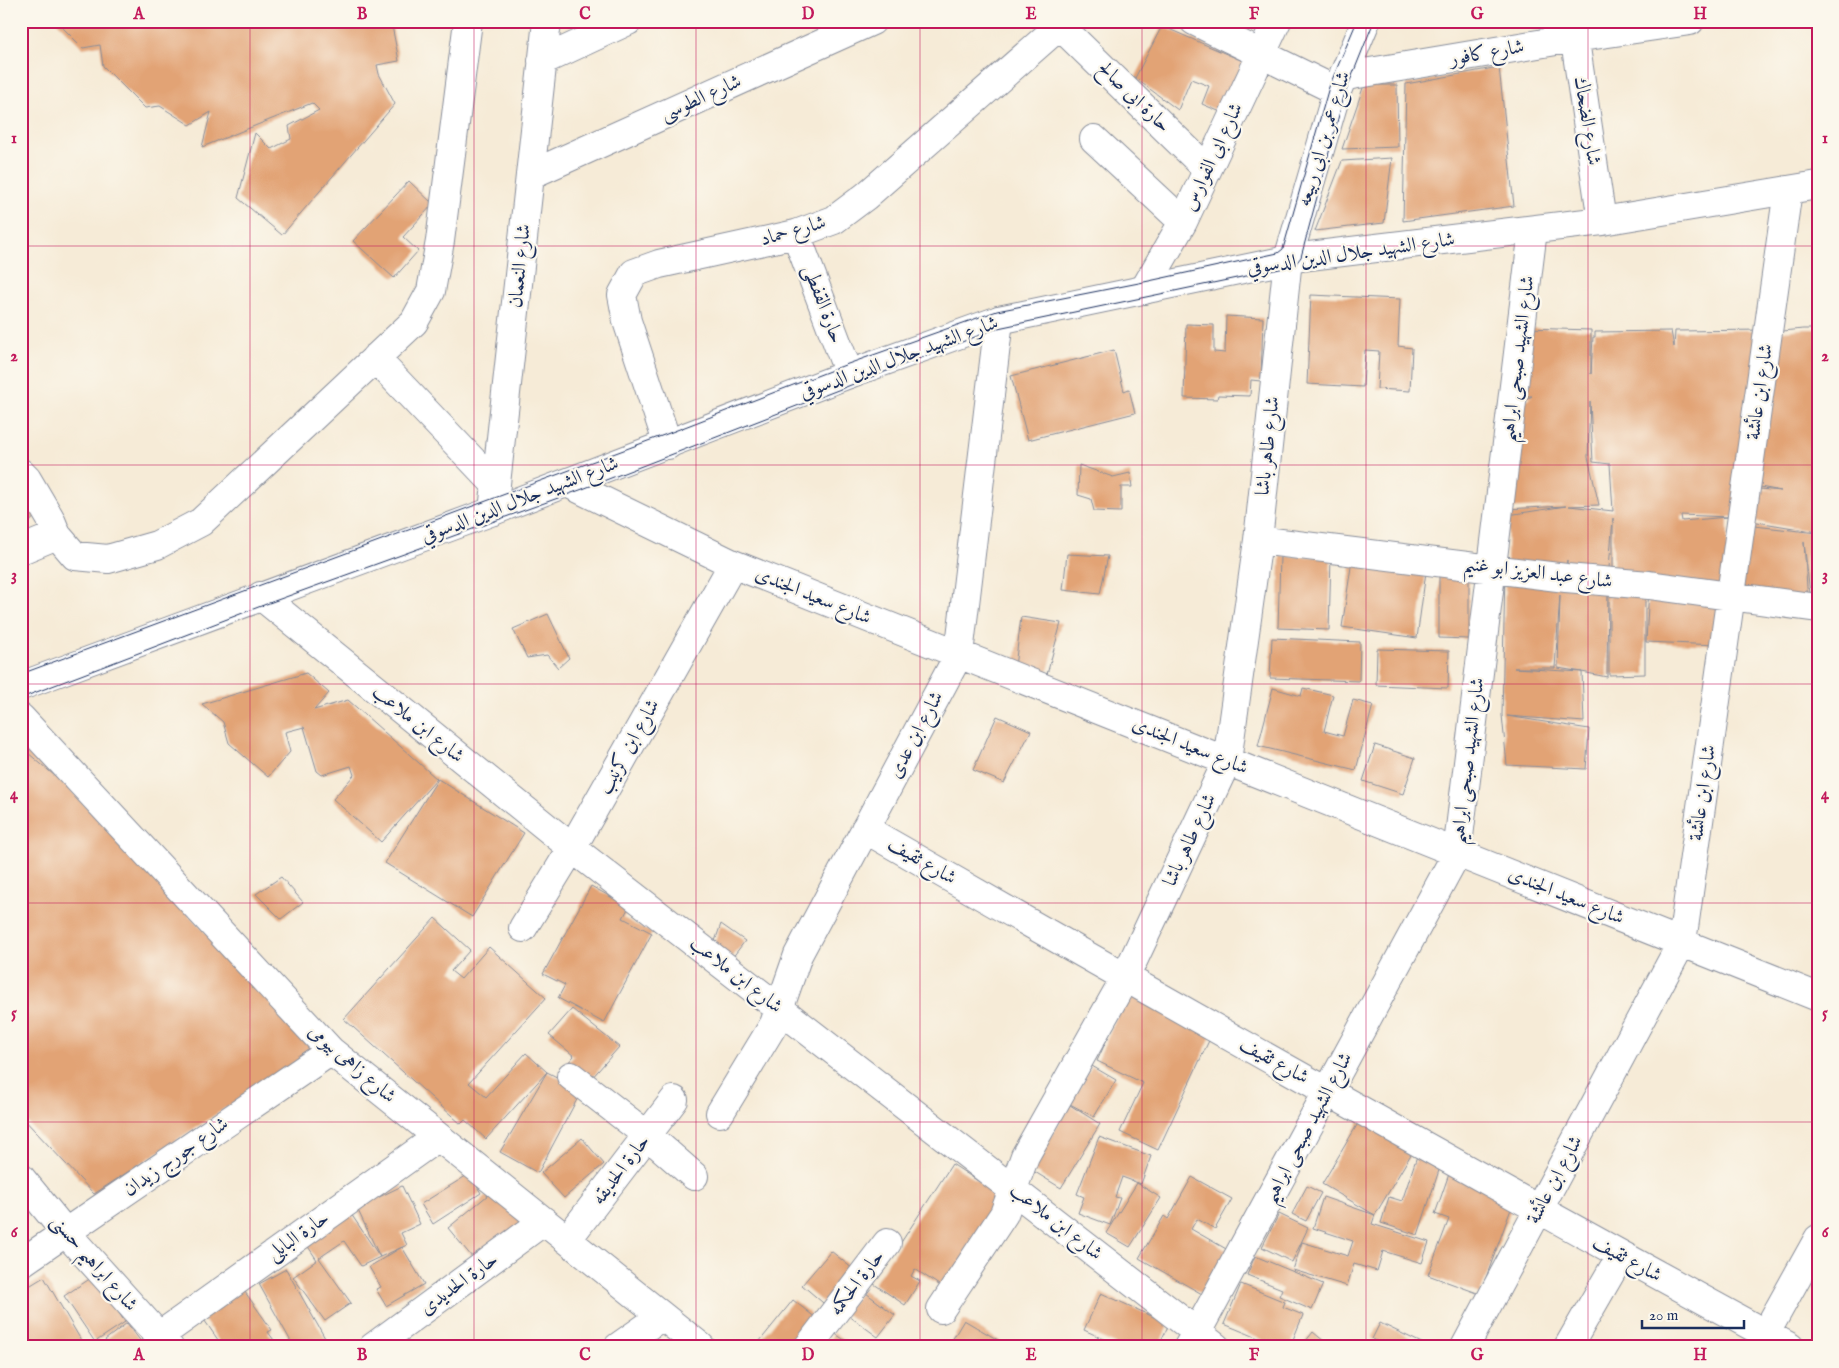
<svg xmlns="http://www.w3.org/2000/svg" width="1839" height="1368" font-family="'IM FELL English',Amiri,serif">
	<style>
		.building { fill: #e2a374; fill-rule: evenodd }
		.lines { fill: none; stroke-linecap: round; stroke-linejoin: round }
		.minor-casing { stroke: #888d9a; stroke-width: 30 }
		.major-casing { stroke: #888d9a; stroke-width: 30 }
		.minor { stroke: #fff; stroke-width: 28 }
		.major { stroke: #fff; stroke-width: 28 }
		.tram { stroke: #1b2f5e; stroke-width: 1 }
		.grid { fill: none; stroke: #c2185b; stroke-width: 1; stroke-opacity: 0.55 }
		.labels { text-anchor: middle; dominant-baseline: central; stroke-width: 4.5; stroke-linejoin: round; paint-order: stroke }
		.street-label { font-size: 20px; fill: #1b2f5e; stroke: #fbf7ec }
		.neatline { fill: none; stroke: #c2185b; stroke-width: 2 }
		.grid-label { font-size: 16px; text-anchor: middle; font-weight: bold; fill: #c2185b }
	</style>
	<rect width="100%" height="100%" fill="#fbf7ec"/>
	<filter id="ink" filterUnits="userSpaceOnUse"><feTurbulence type="fractalNoise" baseFrequency=".02" numOctaves="2"/><feDisplacementMap in="SourceGraphic" scale="10" xChannelSelector="R" yChannelSelector="G"/><feConvolveMatrix kernelMatrix="1 2 1 2 8 2 1 2 1" color-interpolation-filters="sRGB"/></filter>
	<filter id="wash" filterUnits="userSpaceOnUse"><feTurbulence type="fractalNoise" baseFrequency=".0096" numOctaves="4" result="noise"/><feDisplacementMap in="SourceGraphic" scale="20" xChannelSelector="R" yChannelSelector="G"/><feGaussianBlur stdDeviation="1.12" result="paint"/><feColorMatrix in="noise" values="0 0 0 0 0 0 0 0 0 0 0 0 0 0 0 0 0 1.4 0 .05"/><feComposite in="paint" operator="in"/></filter>
	<g filter="url(#wash)">
		<rect width="100%" height="100%" fill="#f6ebd7"/>
		<g id="blocks">
			<path class="building" d="M56,21h335l8,40 -22,4 2,9 16,30 -113,131 -44,-37 17,-65 16,16 20,-10 -2,-13 30,-16 -7,-7 -110,44 9,-35 -21,13 -30,-19 -15,2 -42,-42 -3,-21 -17,3z
				M1162,26l90,39 -22,51 -28,-12 7,-18 -18,-7 -13,31 -43,-32z
				M1499,67l15,139 -111,15 3,-137z
				M1364,85h33l1,62 -56,2z
				M1392,158l-8,65 -69,8 27,-70z
				M409,181l24,23 -30,33 15,14 -24,27 -41,-37z
				M1311,295l89,4 -2,47 14,2 -2,43 -33,-2 2,-38 -14,-1 -2,37 -56,-3z
				M1226,316l37,2 -2,63 -10,-1 -1,16 -32,-1 -1,4 -33,-1 2,-74 28,1v27l11,1z
				M1525,328l66,2v44l2,-37h2v-5l76,-1 3,16 1,-16 91,-1 -32,187h-6l-1,77 -114,-18v-58l-5,63 -42,-4 1,-17 -1,11 -59,-8 1,-48 58,-9 -61,3 13,-105 14,-8h-9zM1590,401l3,61 17,2 3,47 -44,-5 30,-1 -11,-48zM1681,515l47,2 -46,4z
				M1803,329h15v203l-73,-12 4,-32 32,3 -31,-6 22,-153z
				M1114,350l10,41 5,-2 6,24 -107,27 -17,-64z
				M1079,465l34,12 17,-4 2,14h-11v25l-27,-1 -3,-12 -13,-4z
				M21,489l22,19 -22,23z
				M1745,525l73,8v71l-7,-2 -7,-60 4,61 -73,-10z
				M1067,554l41,2 -8,38 -37,-4z
				M1280,556l51,1 -2,73 -51,-2z
				M1352,560l74,12 -9,66 -75,-11z
				M1439,573h30v66l-30,-1z
				M1505,574l103,8 -1,95 -25,-5 -24,-4 2,-73 -5,73h-41l68,4 2,50 -77,-6 82,13 -3,40 -79,-4 -5,-50z
				M1649,587l78,9 -10,49 -71,-3z
				M1609,588l36,5v81l-36,1z
				M548,614l21,44 -11,10 -11,-13 -20,3 -14,-29z
				M1021,617l40,6 -15,55 -31,-11z
				M1272,638l88,4 -1,39 -89,-3z
				M1377,649l72,2 -1,37 -72,-3z
				M306,673l23,20 -15,17 34,-10 89,79 -56,63 -48,-43 21,-24 -3,-9 -29,9 -5,-4 -13,-44 -19,5 5,20 -22,25 -39,-34 -6,-21 -21,-18z
				M1273,688l28,8 2,-8 30,7 -9,36 19,5 10,-36 20,5 -17,65 -98,-24z
				M997,716l34,15 -27,52 -31,-13z
				M1375,745l40,13 -12,36 -40,-13z
				M21,747l47,40 248,262 -222,145 -73,-78z
				M438,779l86,54 -52,84 -87,-54z
				M281,877l22,25 -22,17 -25,-25z
				M591,886l38,21 -6,11 29,15 -48,90 -46,-25 7,-13 -22,-11z
				M435,918l35,32 -19,21 10,8 28,-32 57,51 -77,85 17,14 40,-44 21,19 35,18 -44,83 -38,-21 47,-80 -61,67 -21,-19 -4,4 -117,-105z
				M721,924l24,17 -13,17 -19,-11z
				M1128,993l85,39 -55,118 -38,-18 23,-49 -46,-22z
				M572,1009l47,38 -28,32 -26,-13 9,-10 -25,-21z
				M1092,1066l24,14 -22,37 -24,-13z
				M1070,1105l30,19 -39,64 -31,-19z
				M1360,1120l53,31 -38,64 -53,-31z
				M1099,1137l52,19 -10,28 -19,-7 -7,20 5,1 -10,27 -32,-12 6,-16 -7,-3z
				M582,1138l22,26 -40,34 -23,-25z
				M1417,1156l24,8 -23,71 -37,-12 8,-26 13,4z
				M952,1164l52,34 -59,91 -30,-20 -4,7 9,5 -15,24 -31,-21z
				M469,1174l12,19 -48,31 -12,-20z
				M1449,1174l66,24 -35,96 -52,-19 21,-56 -14,-5z
				M1192,1177l40,22 -17,30 -18,-10 -6,10 37,21 -26,44 -63,-36 25,-42 4,3z
				M1137,1183l24,15 -31,49 -24,-14z
				M402,1186l18,38 -19,9 6,12 -27,12 -25,-53 20,-5z
				M499,1186l29,37 -51,40 -29,-35z
				M1307,1186l14,7 -15,28 -14,-7z
				M1323,1197l52,18 -3,9 57,18 -7,21 -39,-12 -6,20 -23,-7 -7,22 -54,-16 9,-28 46,14 5,-15 -40,-13z
				M347,1208l33,49 -19,9 -17,-25 -25,17 32,45 -26,18 -32,-44 24,-17 -14,-21z
				M1279,1214l29,14 -16,34 -30,-15z
				M402,1247l22,37 -38,22 -10,-17 5,-2 -12,-20z
				M831,1251l28,23 -30,34 -27,-23z
				M1255,1256l68,28 -11,26 -33,-14 3,-7 -35,-14z
				M286,1269l44,78h-36l-35,-63z
				M94,1276l31,46 -30,20 -31,-46z
				M44,1277l41,70h-64v-56z
				M1241,1284l44,18 -2,5 20,8 -13,32h-10l-56,-23z
				M240,1285l32,45 -4,2 11,15h-56l-23,-33z
				M862,1290l33,25 -17,22 -33,-24z
				M1101,1293l68,31 -11,23h-44l1,-3 -31,-14z
				M793,1300l28,22 -20,25h-46z
				M964,1320l46,27h-62z
				M127,1323l18,24h-35l-5,-7z
				M1380,1323l50,24h-49l1,-3 -10,-5z
				M1313,1332l18,15h-30z
				M834,1333l21,14h-30z"/>
		</g>
	</g>
	<g filter="url(#ink)">
		<use href="#blocks" fill-opacity="0" stroke="#888d9a" stroke-width="1"/>
		<g class="lines">
			<g class="minor-casing">
				<path id="minor" d="M1194,21l143,70
					M1572,21l30,200
					M1060,26l147,143
					M542,61l86,-40
					M1344,73l8,2 222,-37 116,-17
					M1094,139l89,83
					M530,175l342,-154
					M796,234l53,140
					M1144,290l39,-68 94,-201
					M375,358l121,127
					M668,445l-41,-124 -5,-26 12,-22 25,-9 137,-30 38,-14 32,-24 199,-175
					M21,473l6,6 23,39 7,17 18,21 33,3 49,-14 44,-23 213,-200 17,-31 9,-50 28,-220
					M567,483l166,81 1085,433
					M493,511l54,-490
					M1258,540l308,38 83,7 169,23
					M21,550l36,-15
					M261,596l311,252 644,499
					M21,718l310,333 370,296
					M865,829c307,176 614,349 925,518
					M523,928l49,-80 161,-284
					M571,1076l76,59 47,41
					M720,1113l54,-89 24,-69 161,-301 40,-334
					M21,1178l45,55 103,114
					M567,1240l107,-140
					M21,1263l310,-212
					M941,1309l63,-95 21,-58 100,-178 102,-217 31,-221 30,-281 49,-168 29,-70
					M159,1336l279,-199
					M373,1347l171,-126
					M618,1347l44,-31
					M808,1347l79,-104
					M1188,1347l9,-15 260,-479 76,-623
					M1465,1347l217,-405 106,-752
					M1568,1347l53,-92
					M1758,1347l60,-108"/>
			</g>
			<g class="major-casing">
				<path id="major" d="M21,686l472,-175 356,-137 150,-54 302,-63 301,-36 216,-36"/>
			</g>
			<use href="#minor" class="minor"/>
			<use href="#major" class="major"/>
			<path class="tram" d="M21,674l643,-239 181,-70 152,-54 152,-30 129,-28 5,-4 46,-162 28,-66
				M21,698l248,-95 311,-113 418,-162 296,-62 7,-9 43,-161 30,-75"/>
		</g>
	</g>
	<path class="grid" d="M250,21v1326M474,21v1326M696,21v1326M920,21v1326M1142,21v1326M1366,21v1326M1588,21v1326M21,246h1797M21,465h1797M21,684h1797M21,903h1797M21,1122h1797"/>
	<g class="labels">
		<g class="street-label">
			<text transform="translate(1487 53) rotate(-10)">شارع كافور</text>
			<text transform="translate(1134 97) rotate(44)">حارة ابى صالح</text>
			<text transform="translate(701 98) rotate(-24)">شارع الطوسى</text>
			<text transform="translate(1587 121) rotate(81)">شارع الضحاك</text>
			<text transform="translate(1324 139) rotate(-73)">شارع عمر بن ابى ربيعه</text>
			<text transform="translate(1213 157) rotate(-65)">شارع ابى الفوارس</text>
			<text transform="translate(793 231) rotate(-16)">شارع حماد</text>
			<text transform="translate(1351 254) rotate(-8)">شارع الشهيد جلال الدين الدسوقي</text>
			<text transform="translate(520 266) rotate(-84)">شارع النعمان</text>
			<text transform="translate(823 304) rotate(69)">حارة القفطى</text>
			<text transform="translate(899 358) rotate(-20)">شارع الشهيد جلال الدين الدسوقي</text>
			<text transform="translate(1518 359) rotate(-83)">شارع الشهيد صبحى ابراهيم</text>
			<text transform="translate(1760 392) rotate(-82)">شارع ابن عائشة</text>
			<text transform="translate(1268 446) rotate(-84)">شارع طاهر باشا</text>
			<text transform="translate(520 500) rotate(-21)">شارع الشهيد جلال الدين الدسوقي</text>
			<text transform="translate(1538 573) rotate(7)">شارع عبد العزيز ابو غنيم</text>
			<text transform="translate(813 596) rotate(22)">شارع سعيد الجندى</text>
			<text transform="translate(418 724) rotate(39)">شارع ابن ملاعب</text>
			<text transform="translate(916 735) rotate(-62)">شارع ابن عدى</text>
			<text transform="translate(1190 746) rotate(22)">شارع سعيد الجندى</text>
			<text transform="translate(629 747) rotate(-61)">شارع ابن كرنيب</text>
			<text transform="translate(1468 761) rotate(-83)">شارع الشهيد صبحى ابراهيم</text>
			<text transform="translate(1703 793) rotate(-82)">شارع ابن عائشة</text>
			<text transform="translate(1190 840) rotate(-65)">شارع طاهر باشا</text>
			<text transform="translate(922 861) rotate(30)">شارع ثقيف</text>
			<text transform="translate(1566 896) rotate(22)">شارع سعيد الجندى</text>
			<text transform="translate(736 975) rotate(38)">شارع ابن ملاعب</text>
			<text transform="translate(1274 1061) rotate(29)">شارع ثقيف</text>
			<text transform="translate(352 1064) rotate(41)">شارع زاهى بيومى</text>
			<text transform="translate(1308 1128) rotate(-62)">شارع الشهيد صبحى ابراهيم</text>
			<text transform="translate(176 1157) rotate(-35)">شارع جورج زيدان</text>
			<text transform="translate(621 1170) rotate(-53)">حارة الحديقه</text>
			<text transform="translate(1555 1180) rotate(-62)">شارع ابن عائشة</text>
			<text transform="translate(1056 1222) rotate(38)">شارع ابن ملاعب</text>
			<text transform="translate(298 1236) rotate(-35)">حارة البابلى</text>
			<text transform="translate(1627 1259) rotate(29)">شارع ثقيف</text>
			<text transform="translate(94 1263) rotate(49)">شارع ابراهيم حسنى</text>
			<text transform="translate(857 1283) rotate(-53)">حارة الحكمه</text>
			<text transform="translate(459 1284) rotate(-36)">حارة الحديدى</text>
		</g>
	</g>
	<rect width="1839" height="1368" fill="none" stroke="#fbf7ec" stroke-width="55"/>
	<path d="M1642 1320v8h102v-8" fill="none" stroke="#1b2f5e" stroke-width="2.5"/>
	<text x="1649" y="1320" font-size="15" fill="#1b2f5e" stroke="#fbf7ec" stroke-width="4" paint-order="stroke">20 m</text>
	<rect x="28" y="28" width="1784" height="1312" class="neatline"/>
	<g class="grid-label">
		<text x="139" y="19">A</text>
		<text x="362" y="19">B</text>
		<text x="585" y="19">C</text>
		<text x="808" y="19">D</text>
		<text x="1031" y="19">E</text>
		<text x="1254" y="19">F</text>
		<text x="1477" y="19">G</text>
		<text x="1700" y="19">H</text>
		<text x="14" y="143">1</text>
		<text x="1825" y="143">1</text>
		<text x="14" y="361">2</text>
		<text x="1825" y="361">2</text>
		<text x="14" y="580">3</text>
		<text x="1825" y="580">3</text>
		<text x="14" y="799">4</text>
		<text x="1825" y="799">4</text>
		<text x="14" y="1018">5</text>
		<text x="1825" y="1018">5</text>
		<text x="14" y="1237">6</text>
		<text x="1825" y="1237">6</text>
		<text x="139" y="1360">A</text>
		<text x="362" y="1360">B</text>
		<text x="585" y="1360">C</text>
		<text x="808" y="1360">D</text>
		<text x="1031" y="1360">E</text>
		<text x="1254" y="1360">F</text>
		<text x="1477" y="1360">G</text>
		<text x="1700" y="1360">H</text>
	</g>
</svg>
